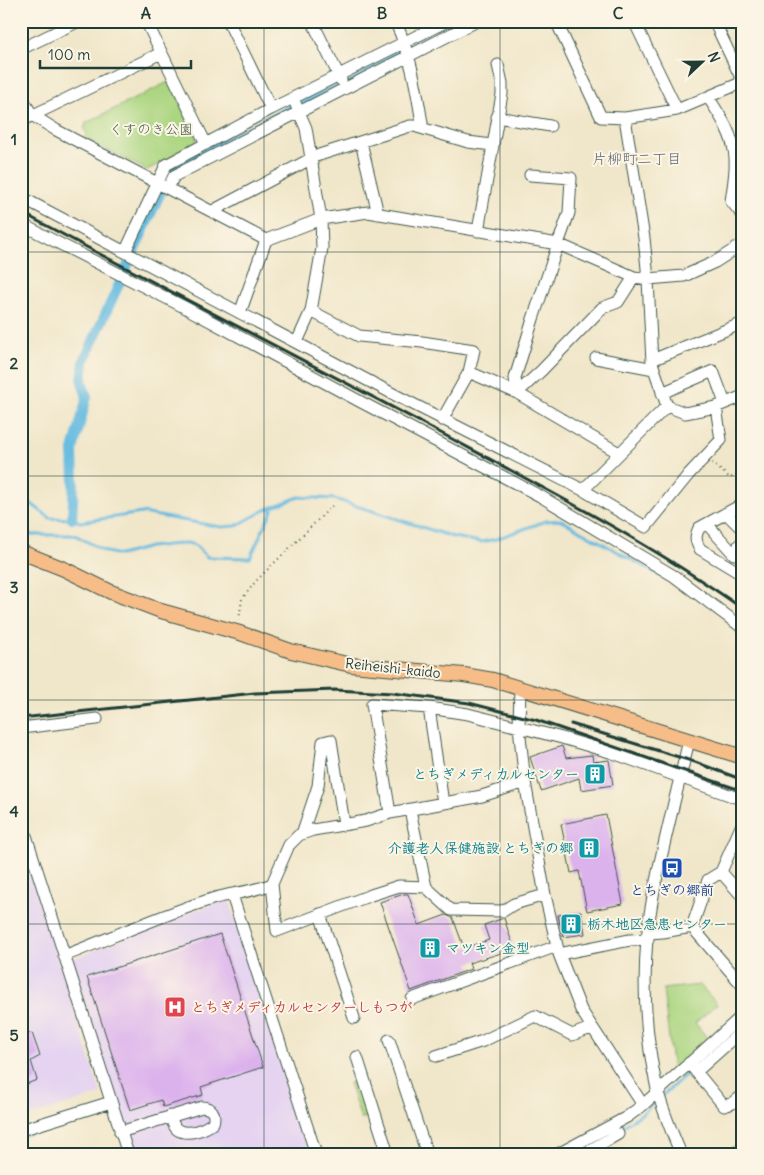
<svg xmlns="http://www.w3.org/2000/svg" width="764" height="1175" font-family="Delius,'Klee One',sans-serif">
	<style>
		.built { fill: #e5d3f1 }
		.green { fill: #abd580; stroke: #65895a }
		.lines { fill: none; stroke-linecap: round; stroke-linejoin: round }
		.stream { stroke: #64bae0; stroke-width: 3 }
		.canal { stroke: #64bae0; stroke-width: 10 }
		.building { fill: #dcb2ed }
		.minor-casing { stroke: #3e564a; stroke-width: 13 }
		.major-casing { stroke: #3e564a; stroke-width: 16 }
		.path { stroke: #3e564a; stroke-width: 2; stroke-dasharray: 1 4; stroke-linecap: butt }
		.minor { stroke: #fff; stroke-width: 11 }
		.major { stroke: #f7bd88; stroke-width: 14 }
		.rail { stroke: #1f3d34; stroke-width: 3 }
		.grid { fill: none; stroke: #1f3d34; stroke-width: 1; stroke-opacity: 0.55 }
		.labels { text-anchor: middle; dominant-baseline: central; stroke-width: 4; stroke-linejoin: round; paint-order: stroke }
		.park-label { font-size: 14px; fill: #3b5b43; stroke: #fcf5e5 }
		.street-label { font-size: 14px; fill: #1f3d34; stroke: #fcf5e5 }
		.culture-label { font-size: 14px; font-weight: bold; fill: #0d838f; stroke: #fcf5e5; text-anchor: end }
		.transit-label { font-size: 14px; font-weight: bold; fill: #164399; stroke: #fcf5e5 }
		.health-label { font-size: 14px; font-weight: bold; fill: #be3a42; stroke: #fcf5e5; text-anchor: start }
		.neighbourhood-label { font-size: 15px; fill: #616675; stroke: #fcf5e5 }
		.neatline { fill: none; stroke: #1f3d34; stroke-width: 2 }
		.grid-label { font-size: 16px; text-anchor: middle; font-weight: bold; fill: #1f3d34 }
	</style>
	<rect width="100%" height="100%" fill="#fcf5e5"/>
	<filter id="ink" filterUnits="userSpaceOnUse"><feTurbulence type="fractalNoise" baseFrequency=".02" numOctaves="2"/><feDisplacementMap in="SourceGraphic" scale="10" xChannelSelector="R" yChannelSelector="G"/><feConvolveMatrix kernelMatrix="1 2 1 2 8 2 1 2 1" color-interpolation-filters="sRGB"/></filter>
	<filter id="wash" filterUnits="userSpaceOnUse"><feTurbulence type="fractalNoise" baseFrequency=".0096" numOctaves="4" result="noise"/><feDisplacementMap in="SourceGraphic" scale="20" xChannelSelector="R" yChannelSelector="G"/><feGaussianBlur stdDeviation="1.12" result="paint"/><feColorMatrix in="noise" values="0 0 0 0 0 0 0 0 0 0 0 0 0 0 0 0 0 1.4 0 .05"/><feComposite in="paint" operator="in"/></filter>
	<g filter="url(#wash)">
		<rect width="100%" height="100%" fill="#f0e6c9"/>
		<path class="built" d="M21,844l80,250 -80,25z
			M229,900l81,254h-177l-62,-194 116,-47z"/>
		<path class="green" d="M170,81l27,58 -3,7 -47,24 -63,-32 3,-4 -3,-5 2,-6z
			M700,985l17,19 -22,19 14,17 -36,32 -10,-83z
			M360,1079l11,37 -10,3 -12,-36z"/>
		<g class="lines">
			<path class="stream" d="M21,496l29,22 22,1 8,3 62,-9 79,14 15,-1 29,-16 34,-13 36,2 118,38 28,5 15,-3 50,-18 15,-1 116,65
				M21,532l12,3h42l31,17 14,3 30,-8 37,-4 8,2 12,12 43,1 23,-50
				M663,1095l29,-26
				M617,1130l26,-17 15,-14
				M21,1136l36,-11"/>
			<path class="canal" d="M72,519l2,-37 -1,-32 14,-53 -5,-15 2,-21 87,-191 293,-149"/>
		</g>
		<g id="blocks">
			<path class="building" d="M562,746l4,12 26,-3 1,7 16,-2 4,25 -32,5 -2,-12 -38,13 -11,-34z
				M606,815l17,89 -36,7 -8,-40 -8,2 -10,-49z
				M404,894h4l11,31 27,-10 7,3 11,30 25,-8 -5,-15 20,-7 10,31 -45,14 2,6 -60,22 -31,-89z
				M581,911l4,23 -22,3 -5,-22z
				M220,934l43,133 -62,20 2,8 -40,12 -2,-7 -31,10 -43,-133z
				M32,1033l8,23 -9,5 6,19 -16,6v-50z"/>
		</g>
	</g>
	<g filter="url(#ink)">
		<use href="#blocks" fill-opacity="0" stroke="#3e564a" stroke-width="1"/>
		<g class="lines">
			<g class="minor-casing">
				<path id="minor" d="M146,21l60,123
					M228,21l43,88
					M312,21l29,59
					M395,21c16,34 21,65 27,102l-1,5
					M556,21l45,96 24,1 52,-8 66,-28
					M634,21l43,89
					M714,21l29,61
					M21,49l58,-28
					M21,96l11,19 24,15 210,110
					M708,97c12,18 26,39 27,61 1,14 -2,29 -4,43l9,11 3,-1
					M296,105l10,23 15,91 1,29 -11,63 -14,31
					M497,117l53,9
					M625,118l19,120 4,41 4,84 15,43 18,7 31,-6 27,-11
					M21,121l140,-68
					M361,142l17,72
					M168,188l6,-12 303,-155
					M21,197l378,200 184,93 63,37 43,-53 32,-34 -5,-33
					M214,213l2,-4 100,-53 94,-30h4l54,16 24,3
					M21,224l165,84 175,94 179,94 134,80 69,52
					M478,231l24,-137v-11l-4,-18
					M125,252l41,-87 105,-56 176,-88
					M311,311l48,25 63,6 52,8 -5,22 -27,48
					M240,313l26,-73 55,-21 47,-7 190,32 11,-31 2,-35 -41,-3
					M596,358l58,11
					M652,360l91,-37
					M469,372l48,21 102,60
					M517,393l-2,-15 18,-59 25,-75 76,33 14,2 36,-3 31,-14 28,-18
					M517,393l24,-22 61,-63 16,-6 16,-25
					M662,393l51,-22 12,32
					M583,490l84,-84
					M743,504l-44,24c-4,8 -4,13 1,21l43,26
					M726,513l17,17
					M707,524l27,30
					M739,545l4,-3
					M520,688l-1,39 6,55 20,113 14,59 22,56 62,95
					M429,708l14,95
					M21,728l76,-9
					M525,782l-43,14 -92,17 -24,8 -53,9 -14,5 -10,10 -17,39 5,47 94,-36 28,-9 27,1 25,23 52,1 11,-7 31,-9
					M410,810l16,77
					M390,813l-18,-109 57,4 39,6 94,24 51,15 130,47
					M21,820l107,334
					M302,834l16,-48 5,-44 8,-2 13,84
					M721,872l22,25
					M232,895l84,259
					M320,914l34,104
					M692,927l16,-47 13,-8 22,-50
					M692,927l51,59
					M649,933l14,-1 29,-5
					M559,954l71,-14 18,-1
					M64,956c49,-19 97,-41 148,-57 20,-6 40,-7 60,-15
					M412,999l145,-53
					M389,1040l38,114
					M436,1056l47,-15 52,-25 37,19 19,-7
					M357,1057l31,97
					M689,1063l35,43 9,-3 10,-8
					M696,1072l47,-42
					M21,1130l90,-28
					M120,1132l82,-25c10,1 14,6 11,16 -8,6 -25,13 -35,7 -4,-2 -6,-9 -8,-14
					M558,1154l69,-37 16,-12 100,-90
					M583,1154l35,-20
					M681,1154c-9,-21 -18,-43 -24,-65 -14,-62 -16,-130 -4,-193 10,-52 24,-104 36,-156
					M733,1154l10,-8"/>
			</g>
			<g class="major-casing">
				<path id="major" d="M21,552l43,17 47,23 50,19 79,22 51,18 60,14 113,10 29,5 250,77"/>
			</g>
			<path class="path" d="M712,463l18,15 13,-7
				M239,620l3,-21 14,-18 76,-75"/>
			<use href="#minor" class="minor"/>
			<use href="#major" class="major"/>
			<path class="rail" d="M21,212c139,75 279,146 418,220 103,55 208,109 304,177
				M21,718l234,-25 80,-3 58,3 76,10 67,17 207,71
				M571,724l124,38 48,18"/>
		</g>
	</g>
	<path class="grid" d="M264,21v1133M500,21v1133M21,252h722M21,476h722M21,700h722M21,924h722"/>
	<defs>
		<g id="building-square" transform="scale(1.125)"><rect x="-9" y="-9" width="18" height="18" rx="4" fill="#0f9aa8" stroke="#fcf5e5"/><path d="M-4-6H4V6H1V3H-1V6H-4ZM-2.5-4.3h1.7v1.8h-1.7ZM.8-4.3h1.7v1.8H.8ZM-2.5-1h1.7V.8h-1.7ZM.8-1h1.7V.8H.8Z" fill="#fff"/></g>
		<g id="bus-square" transform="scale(1.125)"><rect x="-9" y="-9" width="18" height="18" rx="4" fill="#1a4fb4" stroke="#fcf5e5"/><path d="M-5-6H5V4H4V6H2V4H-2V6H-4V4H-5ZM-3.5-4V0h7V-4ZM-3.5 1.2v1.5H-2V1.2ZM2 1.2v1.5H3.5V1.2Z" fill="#fff"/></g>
		<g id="hospital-square" transform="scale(1.125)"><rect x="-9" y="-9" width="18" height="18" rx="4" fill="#e0444e" stroke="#fcf5e5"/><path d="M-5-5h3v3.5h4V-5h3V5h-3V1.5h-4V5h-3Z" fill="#fff"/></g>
	</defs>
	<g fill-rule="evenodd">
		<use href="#building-square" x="595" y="774"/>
		<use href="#building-square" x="589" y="848"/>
		<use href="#bus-square" x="672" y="868"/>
		<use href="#building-square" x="571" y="924"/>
		<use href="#building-square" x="430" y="948"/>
		<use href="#hospital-square" x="175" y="1007"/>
	</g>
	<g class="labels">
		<g class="park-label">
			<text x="151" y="129">くすのき公園</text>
		</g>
		<g class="street-label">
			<text transform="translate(393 668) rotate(6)">Reiheishi-kaido</text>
		</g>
		<g class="culture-label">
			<text x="579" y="774">とちぎメディカルセンター</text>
			<text x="573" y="848">介護老人保健施設 とちぎの郷</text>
			<text x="587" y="924" text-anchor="start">栃木地区急患センター</text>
			<text x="446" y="948" text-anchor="start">マツキン金型</text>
		</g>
		<g class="transit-label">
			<text x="672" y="890">とちぎの郷前</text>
		</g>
		<g class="health-label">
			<text x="191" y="1007">とちぎメディカルセンターしもつが</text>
		</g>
		<g class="neighbourhood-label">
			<text x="637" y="158">片柳町二丁目</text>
		</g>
	</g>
	<rect width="764" height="1175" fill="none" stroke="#fcf5e5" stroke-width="55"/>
	<g transform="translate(702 62) rotate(68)" stroke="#fcf5e5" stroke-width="4" paint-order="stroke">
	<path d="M0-4L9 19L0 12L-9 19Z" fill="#1f3d34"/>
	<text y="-8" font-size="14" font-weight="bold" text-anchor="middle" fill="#1f3d34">N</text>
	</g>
	<path d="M40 60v8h151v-8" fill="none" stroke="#1f3d34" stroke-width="2.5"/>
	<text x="48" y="60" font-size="15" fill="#1f3d34" stroke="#fcf5e5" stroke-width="4" paint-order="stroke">100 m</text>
	<rect x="28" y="28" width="708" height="1120" class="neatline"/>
	<g class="grid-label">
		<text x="146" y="19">A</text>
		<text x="382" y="19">B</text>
		<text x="618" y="19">C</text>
		<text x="14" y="145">1</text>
		<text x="14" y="369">2</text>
		<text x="14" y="593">3</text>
		<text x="14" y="817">4</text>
		<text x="14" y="1041">5</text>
	</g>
</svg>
